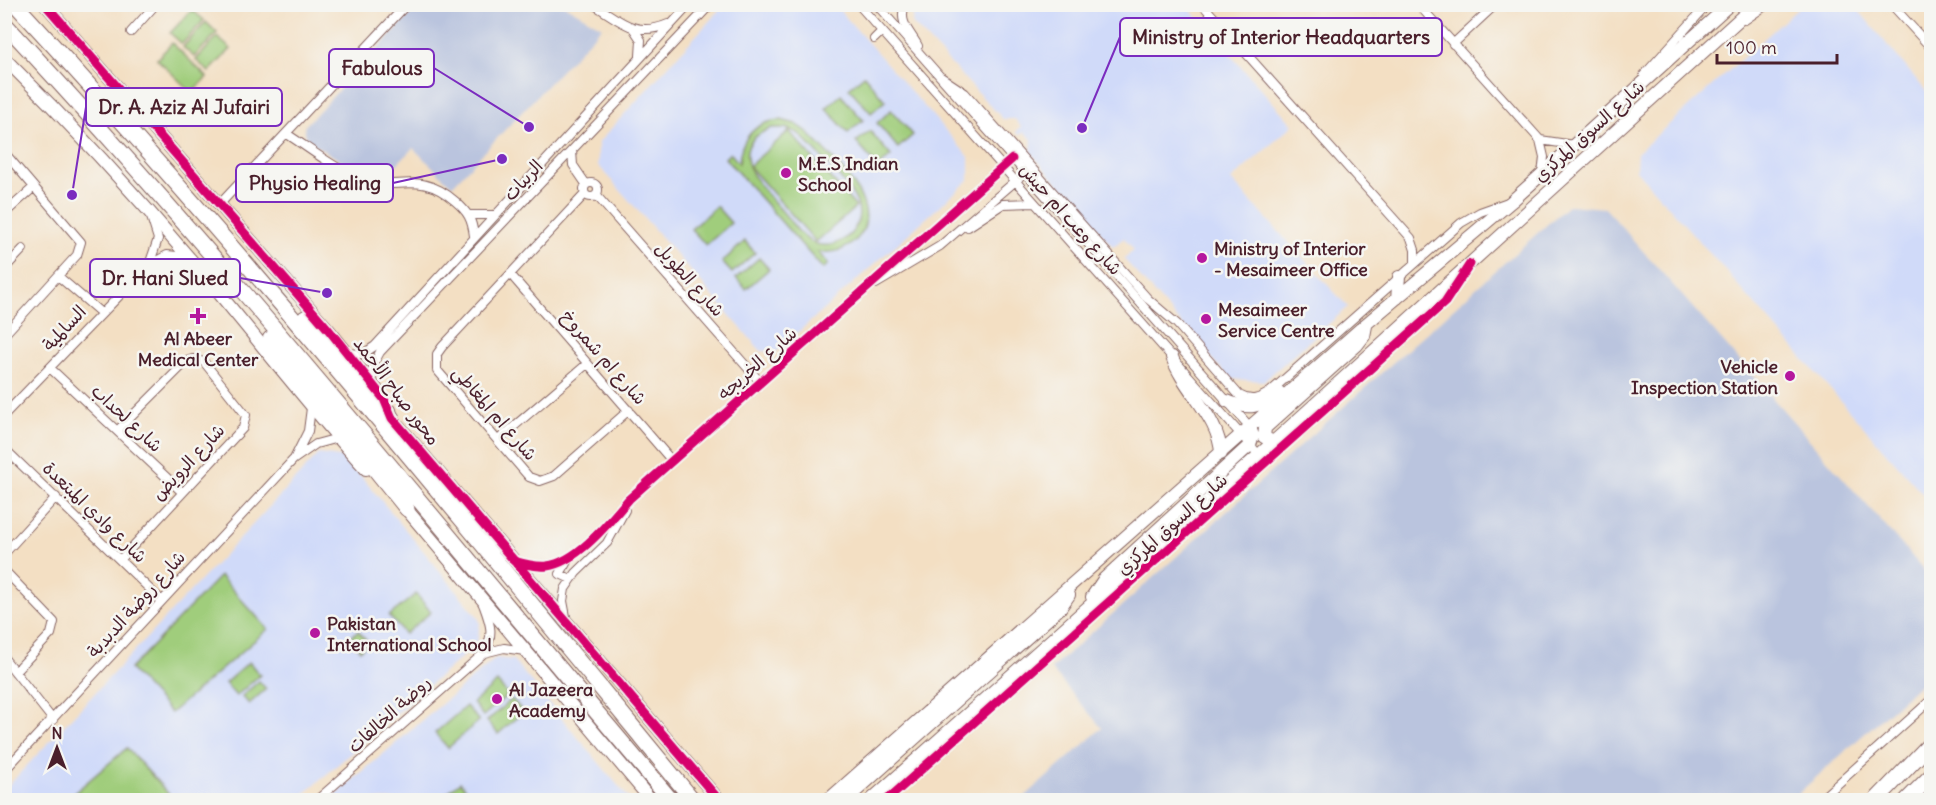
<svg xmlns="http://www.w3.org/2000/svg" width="1936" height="805" font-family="Delius,'Playpen Sans Arabic',sans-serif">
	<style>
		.built { fill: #d0daf9 }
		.industrial { fill: #bac4de }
		.green { fill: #a0cd7b; stroke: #757653; stroke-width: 1.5; fill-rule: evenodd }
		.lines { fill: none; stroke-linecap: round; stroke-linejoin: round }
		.street-casing { stroke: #856260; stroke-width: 10 }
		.secondary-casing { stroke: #856260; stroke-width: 14 }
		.highway-casing { stroke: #856260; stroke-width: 17 }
		.street { stroke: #fff; stroke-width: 8 }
		.secondary { stroke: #fff; stroke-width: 12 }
		.highway { stroke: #fff; stroke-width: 15 }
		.cycleway-casing { stroke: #f6f6f2; stroke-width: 13 }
		.cycleway { stroke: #d6006c; stroke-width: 9 }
		.poi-dot { fill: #b5179e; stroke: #f6f6f2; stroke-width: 2 }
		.labels { text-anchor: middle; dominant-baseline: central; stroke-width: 5; stroke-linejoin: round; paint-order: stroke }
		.street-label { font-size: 18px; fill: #4a1f2b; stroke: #f6f6f2 }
		.poi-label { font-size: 18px; font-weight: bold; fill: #4a1f2b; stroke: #f6f6f2; text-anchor: start }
		.leader { fill: none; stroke: #7b2cbf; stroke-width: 2 }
		.callout-dot { fill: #7b2cbf; stroke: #f6f6f2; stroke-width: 2 }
		.callout { fill: #f6f6f2; stroke: #7b2cbf; stroke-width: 2 }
		.callout-label { font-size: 20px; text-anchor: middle; font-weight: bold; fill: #4a1f2b }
	</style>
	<rect width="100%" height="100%" fill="#f6f6f2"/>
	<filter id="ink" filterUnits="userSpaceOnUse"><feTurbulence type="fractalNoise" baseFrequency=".0167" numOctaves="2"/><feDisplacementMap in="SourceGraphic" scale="12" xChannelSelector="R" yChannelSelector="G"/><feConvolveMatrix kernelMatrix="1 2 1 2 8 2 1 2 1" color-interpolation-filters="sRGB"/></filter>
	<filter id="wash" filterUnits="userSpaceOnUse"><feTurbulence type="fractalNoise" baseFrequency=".008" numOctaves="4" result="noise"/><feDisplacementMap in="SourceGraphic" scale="24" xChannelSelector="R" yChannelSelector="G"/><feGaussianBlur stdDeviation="1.35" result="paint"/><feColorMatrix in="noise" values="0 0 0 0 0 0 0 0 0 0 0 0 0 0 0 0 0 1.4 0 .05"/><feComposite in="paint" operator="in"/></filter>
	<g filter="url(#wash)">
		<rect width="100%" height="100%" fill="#f3dfc3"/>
		<path class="built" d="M724,5h111l134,152v23l-193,172 -15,-1 -163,-186v-22z
			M915,5h271l107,120 -62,55 117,127 -84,74 -34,-2 -106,-120 10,-9 -10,-12 -11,9 -82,-94 1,-14 -8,-7 -5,3 -3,-3 5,-5 -6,-8h-12l-91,-96z
			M1802,5h52l77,92v406l-295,-333 1,-17z
			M319,454l27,4 132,159 2,6 -3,21 -180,156h-288l-5,-10z
			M496,658l17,2 117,140h-301z"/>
		<path class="industrial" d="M419,5h145l38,22 -150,159 -39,-38 -29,29 -12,3 -65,-40 -3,-13z
			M1569,205l36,3 326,370v96l-140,126h-770l81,-72 -51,-59z"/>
		<path class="green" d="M192,10l12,10 -22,24 -12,-11z
			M206,22l11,11 -23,24 -11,-10z
			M217,37l14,12 -22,23 -13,-12z
			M172,43l35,34 -15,16 -35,-34z
			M864,75l21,26 -14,12 -22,-25z
			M841,95l22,25 -15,13 -22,-25z
			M891,110l22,25 -15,13 -21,-25z
			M781,120l15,4 9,6c22,24 85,76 51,110 -10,10 -23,14 -38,12l10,12 -5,5 -98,-111 5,-5 9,10c1,-25 17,-42 42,-43zM772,128h13l13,5c14,14 53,54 59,70 5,14 -1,29 -13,36 -9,6 -20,8 -30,4 -13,-5 -23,-22 -32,-32 -21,-24 -62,-64 -10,-83z
			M789,131l67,76 -40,35 -67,-76z
			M870,131l21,25 -13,11 -22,-25z
			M716,206l15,17 -25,22 -15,-16z
			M745,241l10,12 -23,20 -10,-11z
			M759,258l10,11 -23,20 -10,-11z
			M220,576l48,53 -97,84 -41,-44z
			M416,594l15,18 -26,22 -16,-18z
			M358,631l11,12 -9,7 -11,-12z
			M249,662l11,13 -24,21 -11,-13z
			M259,681l7,8 -17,15 -7,-8z
			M497,682l11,13 -25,21 -10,-13z
			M512,699l11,13 -25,22 -11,-13z
			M466,706l13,15 -31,27 -13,-15z
			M127,748l47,52h-108z
			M460,782l6,7 -13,11 -6,-7z"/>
	</g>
	<g filter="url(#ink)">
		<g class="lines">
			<g class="street-casing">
				<path id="street" d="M593,4c28,17 42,34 75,20
					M858,4l401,451
					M876,4l374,423
					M886,4h16
					M905,4c-7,19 5,27 13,42
					M1202,4l209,234 4,12v13
					M1418,4l122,136 4,17 -2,17
					M1891,4l41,45
					M1745,20l23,-16
					M633,28l8,12 -1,16
					M131,32l25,-28
					M874,39l8,-8
					M1453,44l43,-40
					M1644,75l64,-71
					M941,77l24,16 183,206 29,25 62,71c12,7 21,4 32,-4l190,-168 19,-11 28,-10
					M287,134c23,15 47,34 72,45 37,15 58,-11 96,22 13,11 17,18 19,35
					M1540,140l34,5
					M572,151l1,14 13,19
					M4,152l77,90 -4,13 -73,80
					M584 190a7 7 0 1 1 14 0a7 7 0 1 1-14 0Z
					M585,194l-143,153 -5,7v16l92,107 11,4 14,-5 75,-66
					M596,195l165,188
					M218,206l189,-202
					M4,214l30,-27
					M470,215h24
					M968,227l35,-23 31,-1
					M149,265l9,-26 -7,-22
					M4,269l19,-20
					M511,275l161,186
					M58,276l43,37
					M876,284l64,-38 79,-68
					M348,353l15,1 12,-8 315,-342
					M50,368l132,124
					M372,383l1,-18 7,-13 331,-348
					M4,415l145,-150 18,-10 20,2
					M117,431l70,-70 6,-2 11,3 42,53 -3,13 -122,131
					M498,440l89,-76
					M4,448l157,152
					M295,457l13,-26 3,-23
					M4,554l52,-57
					M569,558l-9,16 11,5
					M515,561c10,3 21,6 32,5 32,-4 63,-44 82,-67l383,-340
					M4,570l50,52 -3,12 -36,38
					M483,604c7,19 12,30 1,49
					M567,622l-4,-21 2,-12 11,-16 31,-30 18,-33
					M4,658l49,62
					M4,771l289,-311 23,-16 22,-6
					M317,800l167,-147 20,-5 21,3
					M887,800l558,-498 21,-31
					M1820,800l112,-101"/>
			</g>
			<g class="secondary-casing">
				<path id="secondary" d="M45,4l283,325 53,66
					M4,58c69,68 136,141 198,215 55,65 107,133 164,196
					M1397,298l2,-21
					M1172,357c12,34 48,61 49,97
					M1227,401c21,9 34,7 52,-9
					M390,410l2,8 327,382
					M1273,442l-9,-5 1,-9 92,-83 7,-9 2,-10
					M402,504l249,296
					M1092,597l12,-18 146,-134 3,-9 -3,-9
					M828,800l538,-476 146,-123 218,-197
					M846,800l214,-192 9,-13
					M871,800l388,-345 497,-451"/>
			</g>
			<g class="highway-casing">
				<path id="highway" d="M15,4c237,256 457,528 678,796
					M4,23c233,250 446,518 667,777
					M305,318l87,100
					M270,339l137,170
					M1876,800l56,-58
					M1907,800l25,-25"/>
			</g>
			<use href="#street" class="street"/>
			<use href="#secondary" class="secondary"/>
			<use href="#highway" class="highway"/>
			<g class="cycleway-casing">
				<path id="cycleway" d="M45,4l283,325 56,70 8,19 327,382
					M514,561c10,3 22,6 33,5 31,-4 63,-45 82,-67l383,-340
					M887,800l558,-498 25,-38"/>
			</g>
			<use href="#cycleway" class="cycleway"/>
		</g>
	</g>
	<g class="poi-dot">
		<circle cx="786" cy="173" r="6"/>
		<circle cx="1202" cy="258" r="6"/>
		<path d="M195 307h6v6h6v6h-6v6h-6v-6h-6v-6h6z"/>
		<circle cx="1206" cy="319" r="6"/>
		<circle cx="1790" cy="376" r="6"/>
		<circle cx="315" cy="633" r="6"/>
		<circle cx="497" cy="699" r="6"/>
	</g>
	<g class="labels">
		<g class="street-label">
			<text transform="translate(1589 131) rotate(-42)">شارع السوق المركزي</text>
			<text transform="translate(523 180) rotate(-47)">الربيات</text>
			<text transform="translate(1071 219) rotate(48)">شارع وعب ام حيش</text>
			<text transform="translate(690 279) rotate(48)">شارع الطويل</text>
			<text transform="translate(64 328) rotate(-47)">السالمية</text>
			<text transform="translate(604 357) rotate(49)">شارع ام شمروخ</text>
			<text transform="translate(757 363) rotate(-42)">شارع الخريجه</text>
			<text transform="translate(397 391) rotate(53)">محور صباح الأحمد</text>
			<text transform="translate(495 413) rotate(49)">شارع ام المغاطي</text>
			<text transform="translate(127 418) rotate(43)">شارع لحداب</text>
			<text transform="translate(188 462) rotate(-47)">شارع الرويض</text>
			<text transform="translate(95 512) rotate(44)">شارع وادي المبتعدة</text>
			<text transform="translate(1172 524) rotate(-42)">شارع السوق المركزي</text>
			<text transform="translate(136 604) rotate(-48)">شارع روضة الدبدبة</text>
			<text transform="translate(389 714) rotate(-42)">روضة الخالفات</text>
		</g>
		<g class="poi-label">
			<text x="798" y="163">M.E.S Indian<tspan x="798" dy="21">School</tspan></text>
			<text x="1214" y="248">Ministry of Interior<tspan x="1214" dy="21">- Mesaimeer Office</tspan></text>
			<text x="1218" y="309">Mesaimeer<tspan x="1218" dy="21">Service Centre</tspan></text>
			<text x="198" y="338" text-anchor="middle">Al Abeer<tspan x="198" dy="21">Medical Center</tspan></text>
			<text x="1778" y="366" text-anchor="end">Vehicle<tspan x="1778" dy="21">Inspection Station</tspan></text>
			<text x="327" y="623">Pakistan<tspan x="327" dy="21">International School</tspan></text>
			<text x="509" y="689">Al Jazeera<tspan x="509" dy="21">Academy</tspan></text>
		</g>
	</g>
	<path class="leader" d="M1082 128L1120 37M529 127L434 68M72 195L86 107M502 159L393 183M327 293L240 278"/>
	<g class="callout-dot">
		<circle cx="1082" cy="128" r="6"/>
		<circle cx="529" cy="127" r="6"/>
		<circle cx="72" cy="195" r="6"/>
		<circle cx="502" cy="159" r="6"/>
		<circle cx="327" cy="293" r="6"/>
	</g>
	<g class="callout">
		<rect x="1120" y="18" width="322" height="38" rx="6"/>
		<rect x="329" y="49" width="105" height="38" rx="6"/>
		<rect x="86" y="88" width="196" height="38" rx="6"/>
		<rect x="236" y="164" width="157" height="38" rx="6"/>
		<rect x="90" y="259" width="150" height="38" rx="6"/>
	</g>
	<g class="callout-label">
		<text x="1281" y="44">Ministry of Interior Headquarters</text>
		<text x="382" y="75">Fabulous</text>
		<text x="184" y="114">Dr. A. Aziz Al Jufairi</text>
		<text x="315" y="190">Physio Healing</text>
		<text x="165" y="285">Dr. Hani Slued</text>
	</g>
	<rect width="1936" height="805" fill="none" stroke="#f6f6f2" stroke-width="24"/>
	<g transform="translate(57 748)" stroke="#f6f6f2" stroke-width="4.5" paint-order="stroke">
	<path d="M0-4.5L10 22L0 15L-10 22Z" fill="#4a1f2b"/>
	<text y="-9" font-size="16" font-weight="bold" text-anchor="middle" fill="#4a1f2b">N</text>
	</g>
	<path d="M1717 54v9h120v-9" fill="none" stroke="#4a1f2b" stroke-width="3"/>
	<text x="1726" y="54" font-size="18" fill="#4a1f2b" stroke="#f6f6f2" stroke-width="4.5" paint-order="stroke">100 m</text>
</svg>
